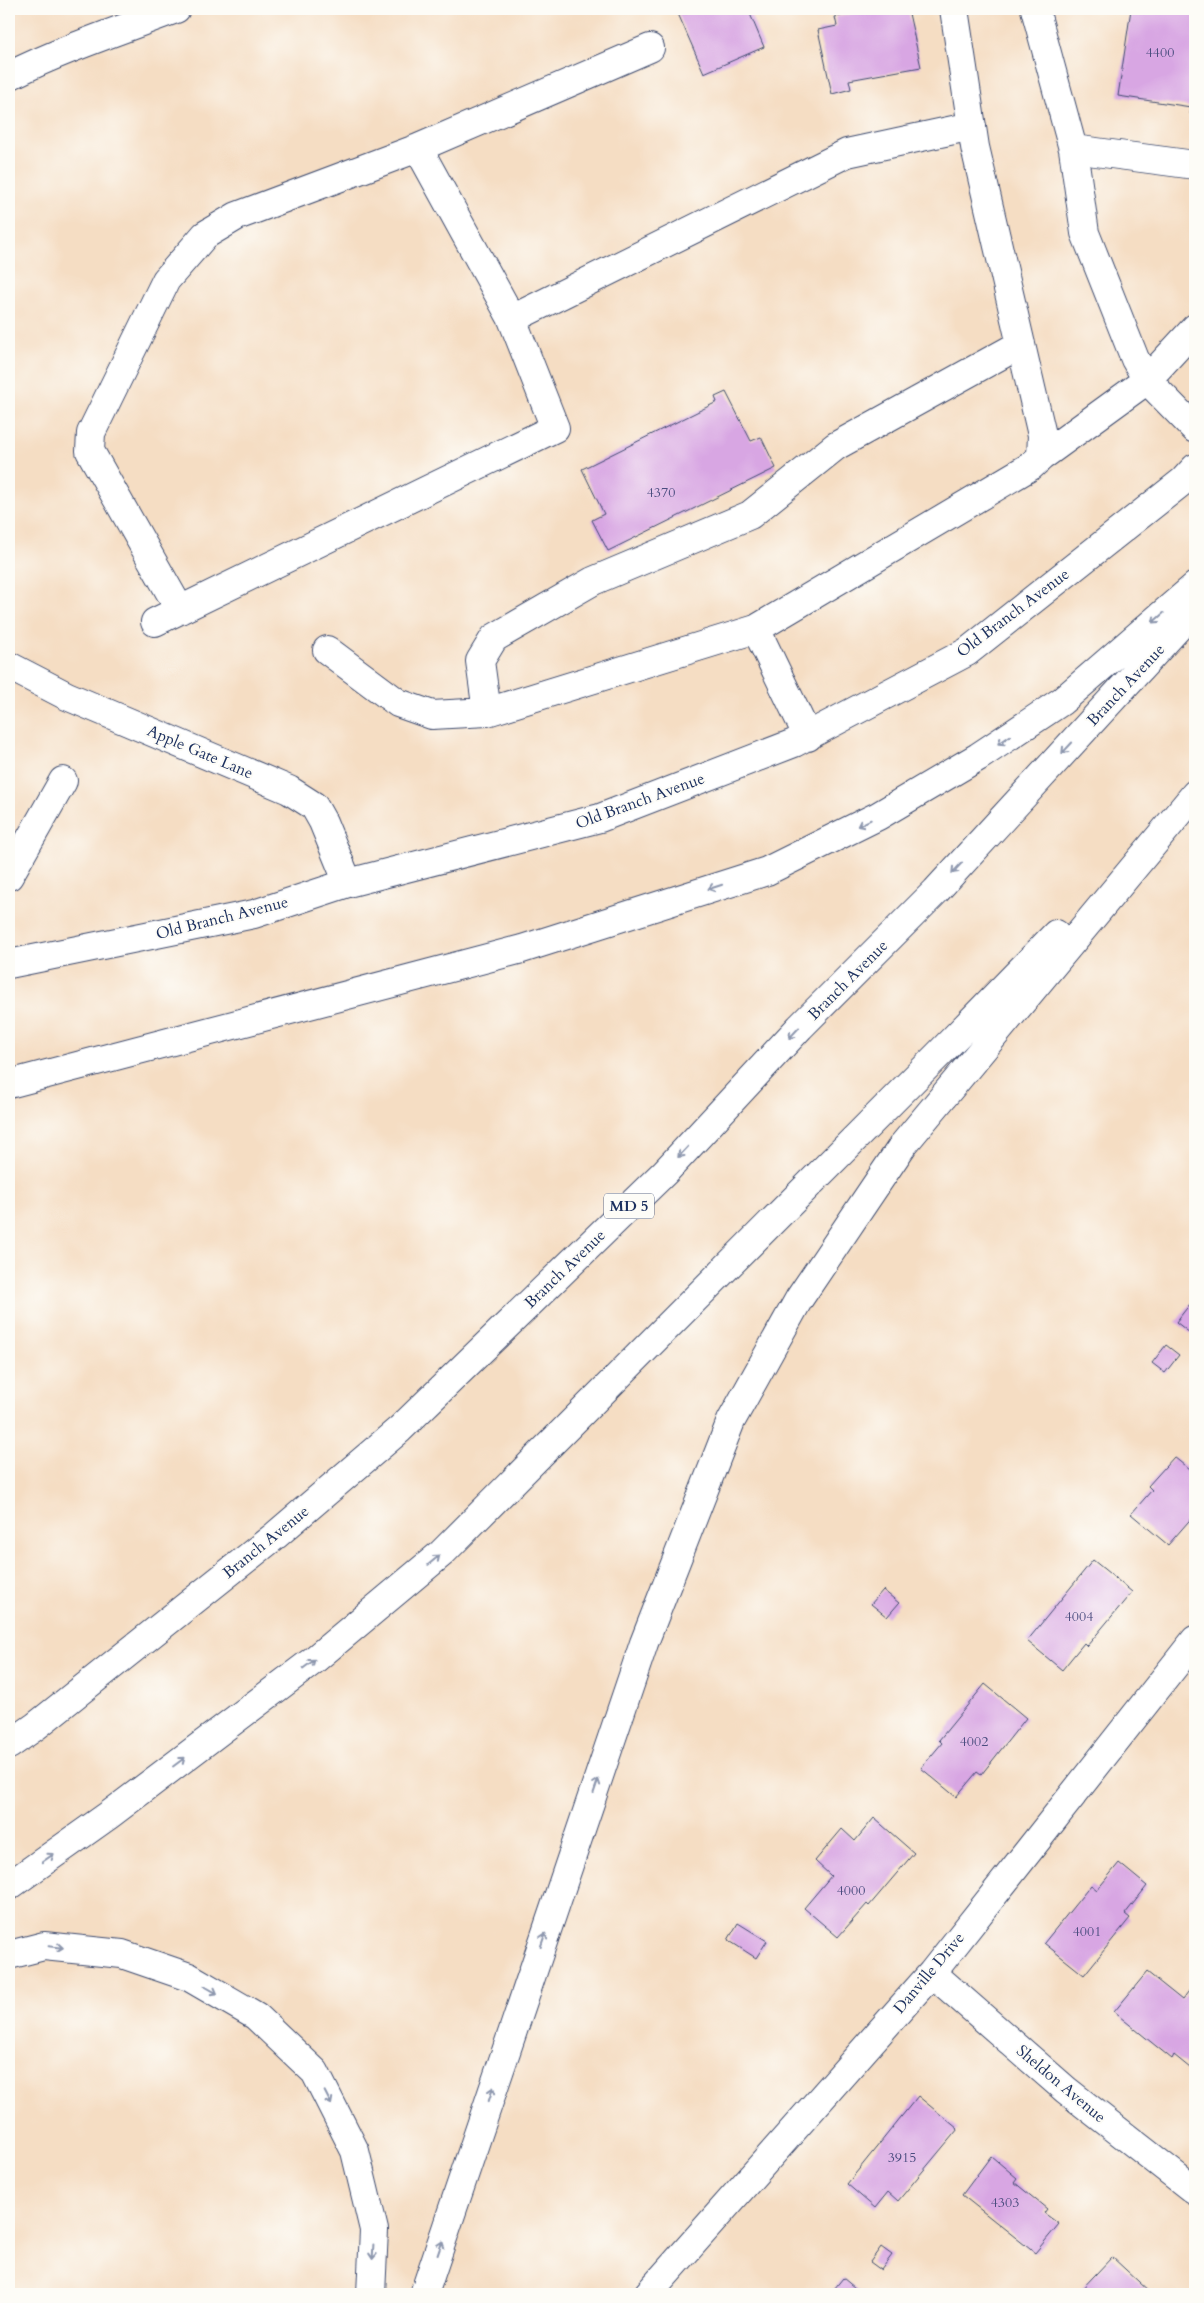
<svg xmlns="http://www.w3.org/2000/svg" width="1204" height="2303" font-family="Cardo,serif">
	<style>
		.building { fill: #d8a6e3 }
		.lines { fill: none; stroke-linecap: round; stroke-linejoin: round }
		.minor-casing { stroke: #3c496d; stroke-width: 30 }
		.highway-casing { stroke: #3c496d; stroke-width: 30 }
		.minor { stroke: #fff; stroke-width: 28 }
		.highway { stroke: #fff; stroke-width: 28 }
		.oneway { stroke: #8d97ae }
		.labels { text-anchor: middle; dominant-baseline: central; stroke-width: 4; stroke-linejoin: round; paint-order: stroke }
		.number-label { font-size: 14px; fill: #4a4d7f }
		.shield { fill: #fdfcf7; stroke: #5f6c8c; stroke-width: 1 }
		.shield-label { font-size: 15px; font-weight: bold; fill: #1b2f5e }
		.street-label { font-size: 16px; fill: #1b2f5e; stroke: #fdfcf7 }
	</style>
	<rect width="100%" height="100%" fill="#fdfcf7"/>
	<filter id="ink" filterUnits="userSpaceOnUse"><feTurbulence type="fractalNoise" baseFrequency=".02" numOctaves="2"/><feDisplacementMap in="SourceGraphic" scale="10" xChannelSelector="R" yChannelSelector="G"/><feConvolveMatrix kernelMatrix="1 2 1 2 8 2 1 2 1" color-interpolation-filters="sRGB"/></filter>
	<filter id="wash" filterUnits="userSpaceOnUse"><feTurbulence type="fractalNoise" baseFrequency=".0096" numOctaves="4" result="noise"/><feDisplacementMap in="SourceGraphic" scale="20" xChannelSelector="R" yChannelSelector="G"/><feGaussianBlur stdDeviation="1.12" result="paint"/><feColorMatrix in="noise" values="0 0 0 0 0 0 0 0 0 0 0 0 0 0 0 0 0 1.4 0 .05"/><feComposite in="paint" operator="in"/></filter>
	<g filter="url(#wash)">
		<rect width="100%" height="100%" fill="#f5ddc3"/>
		<g id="blocks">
			<path class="building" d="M676,9h72l16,38 -60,26z
				M874,9h34l13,58 -72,13 2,9 -19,5 -14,-64 19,-4 -2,-9z
				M1131,9h64v106l-5,-1 1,-7 -73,-11z
				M726,392l25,49 10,-4 15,31 -168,83 -16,-31 12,-6 -22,-45 135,-67 -2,-5z
				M1190,1304l5,3v30l-19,-15z
				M1166,1345l13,10 -14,18 -13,-10z
				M1174,1457l21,17v40l-27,31 -37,-31 21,-24 -4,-4z
				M1093,1560l39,32 -45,54 -3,-3 -22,27 -35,-29z
				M883,1590l16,13 -12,14 -16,-13z
				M985,1684l41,34 -45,57 -4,-3 -21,25 -35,-29 21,-25 -3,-3z
				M874,1818l40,35 -45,53 -2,-2 -29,33 -34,-29 27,-32 -16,-15 27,-32 13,12z
				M1119,1863l28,23 -22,28 5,4 -46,57 -40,-32 47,-58 6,5z
				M738,1923l29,18 -11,17 -28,-18z
				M1147,1972l35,28 13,-17v79l-5,6 -16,-13 -2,4 -58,-47z
				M918,2096l40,33 -60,72 -10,-9 -13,16 -28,-24z
				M991,2156l26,22 -3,4 33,27 -3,4 15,11 -24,29 -73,-58z
				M881,2247l11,8 -11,15 -11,-8z
				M1112,2257l40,37h-75z
				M843,2278l18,15 -1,1h-30z"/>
		</g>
	</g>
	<g filter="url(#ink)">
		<use href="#blocks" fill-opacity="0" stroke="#3c496d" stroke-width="1"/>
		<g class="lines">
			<g class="minor-casing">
				<path id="minor" d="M1035,9l38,140 122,16
					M9,76c54,-27 111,-46 167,-67
					M1073,149l12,84 50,126 12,21 48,49
					M512,319l-94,-171 232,-100
					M1041,457l106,-77 48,-52
					M180,610l-90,-159 1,-18 75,-153 39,-45 32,-19 181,-68
					M155,622l400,-194 -43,-109 335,-166 125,-27
					M327,650l71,53 34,12 55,-3 269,-83
					M9,666l58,30 222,94 25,16 9,16 25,61
					M487,712l-7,-51 14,-23 99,-57 157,-66 86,-69 185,-102
					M808,737l-52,-108 275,-163 10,-9 1,-22 -67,-288 -21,-138
					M9,876l54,-95
					M9,964l245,-50 94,-31 252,-65 194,-75 173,-91 216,-171 12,-13
					M932,1973l134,117 129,101
					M648,2294l284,-321 263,-333"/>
			</g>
			<g class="highway-casing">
				<path id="highway" d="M9,1084l513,-135 245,-78 111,-55 100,-59 84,-56 133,-115
					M9,1745l27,-19 240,-191 124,-106 265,-257 135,-145 136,-136 259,-282
					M9,1886l100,-71 205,-155 128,-107 498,-500 116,-119
					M9,1955l35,-9 78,8 67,23 67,39 59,56 40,79 19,79 -3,64
					M424,2294l220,-651 87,-222 68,-122 104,-154 292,-351"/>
			</g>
			<use href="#minor" class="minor"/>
			<use href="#highway" class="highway"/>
		</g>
		<defs><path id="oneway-shaft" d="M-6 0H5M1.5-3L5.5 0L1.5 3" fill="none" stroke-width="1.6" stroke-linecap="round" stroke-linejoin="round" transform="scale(1.25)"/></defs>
		<g class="oneway">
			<use href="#oneway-shaft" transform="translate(1158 618) rotate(139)"/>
			<use href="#oneway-shaft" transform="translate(1004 740) rotate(146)"/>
			<use href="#oneway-shaft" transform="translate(1067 748) rotate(133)"/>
			<use href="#oneway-shaft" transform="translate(864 823) rotate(154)"/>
			<use href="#oneway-shaft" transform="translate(957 868) rotate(133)"/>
			<use href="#oneway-shaft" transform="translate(715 887) rotate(162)"/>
			<use href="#oneway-shaft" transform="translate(794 1033) rotate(133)"/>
			<use href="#oneway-shaft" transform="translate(683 1152) rotate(133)"/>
			<use href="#oneway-shaft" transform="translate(434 1560) rotate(-40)"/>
			<use href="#oneway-shaft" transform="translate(309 1664) rotate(-37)"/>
			<use href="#oneway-shaft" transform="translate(179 1762) rotate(-37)"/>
			<use href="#oneway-shaft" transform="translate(596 1786) rotate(-71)"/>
			<use href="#oneway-shaft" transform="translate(48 1858) rotate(-35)"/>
			<use href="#oneway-shaft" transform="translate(543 1940) rotate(-71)"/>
			<use href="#oneway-shaft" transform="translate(56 1947) rotate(6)"/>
			<use href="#oneway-shaft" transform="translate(211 1990) rotate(30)"/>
			<use href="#oneway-shaft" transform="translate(491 2094) rotate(-72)"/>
			<use href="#oneway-shaft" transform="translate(328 2098) rotate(63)"/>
			<use href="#oneway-shaft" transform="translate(440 2248) rotate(-71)"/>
			<use href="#oneway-shaft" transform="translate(373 2252) rotate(93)"/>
		</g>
	</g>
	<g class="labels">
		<g class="number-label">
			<text x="1160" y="52">4400</text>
			<text x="661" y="492">4370</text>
			<text x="1079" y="1616">4004</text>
			<text x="974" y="1741">4002</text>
			<text x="851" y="1890">4000</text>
			<text x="1087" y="1931">4001</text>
			<text x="902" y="2157">3915</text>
			<text x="1005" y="2202">4303</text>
		</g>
		<rect class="shield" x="604" y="1193.5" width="50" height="25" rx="4"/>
		<g class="shield-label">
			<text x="629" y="1206">MD 5</text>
		</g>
		<g class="street-label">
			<text transform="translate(1013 613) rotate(-37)">Old Branch Avenue</text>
			<text transform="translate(1126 685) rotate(-47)">Branch Avenue</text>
			<text transform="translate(200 752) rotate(23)">Apple Gate Lane</text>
			<text transform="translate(640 801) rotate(-20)">Old Branch Avenue</text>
			<text transform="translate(222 918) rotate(-14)">Old Branch Avenue</text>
			<text transform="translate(848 980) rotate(-45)">Branch Avenue</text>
			<text transform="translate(565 1269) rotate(-44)">Branch Avenue</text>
			<text transform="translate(266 1542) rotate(-39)">Branch Avenue</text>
			<text transform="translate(929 1973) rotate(-50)">Danville Drive</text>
			<text transform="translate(1061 2084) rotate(40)">Sheldon Avenue</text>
		</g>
	</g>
	<rect width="1204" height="2303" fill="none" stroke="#fdfcf7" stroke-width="30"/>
</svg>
